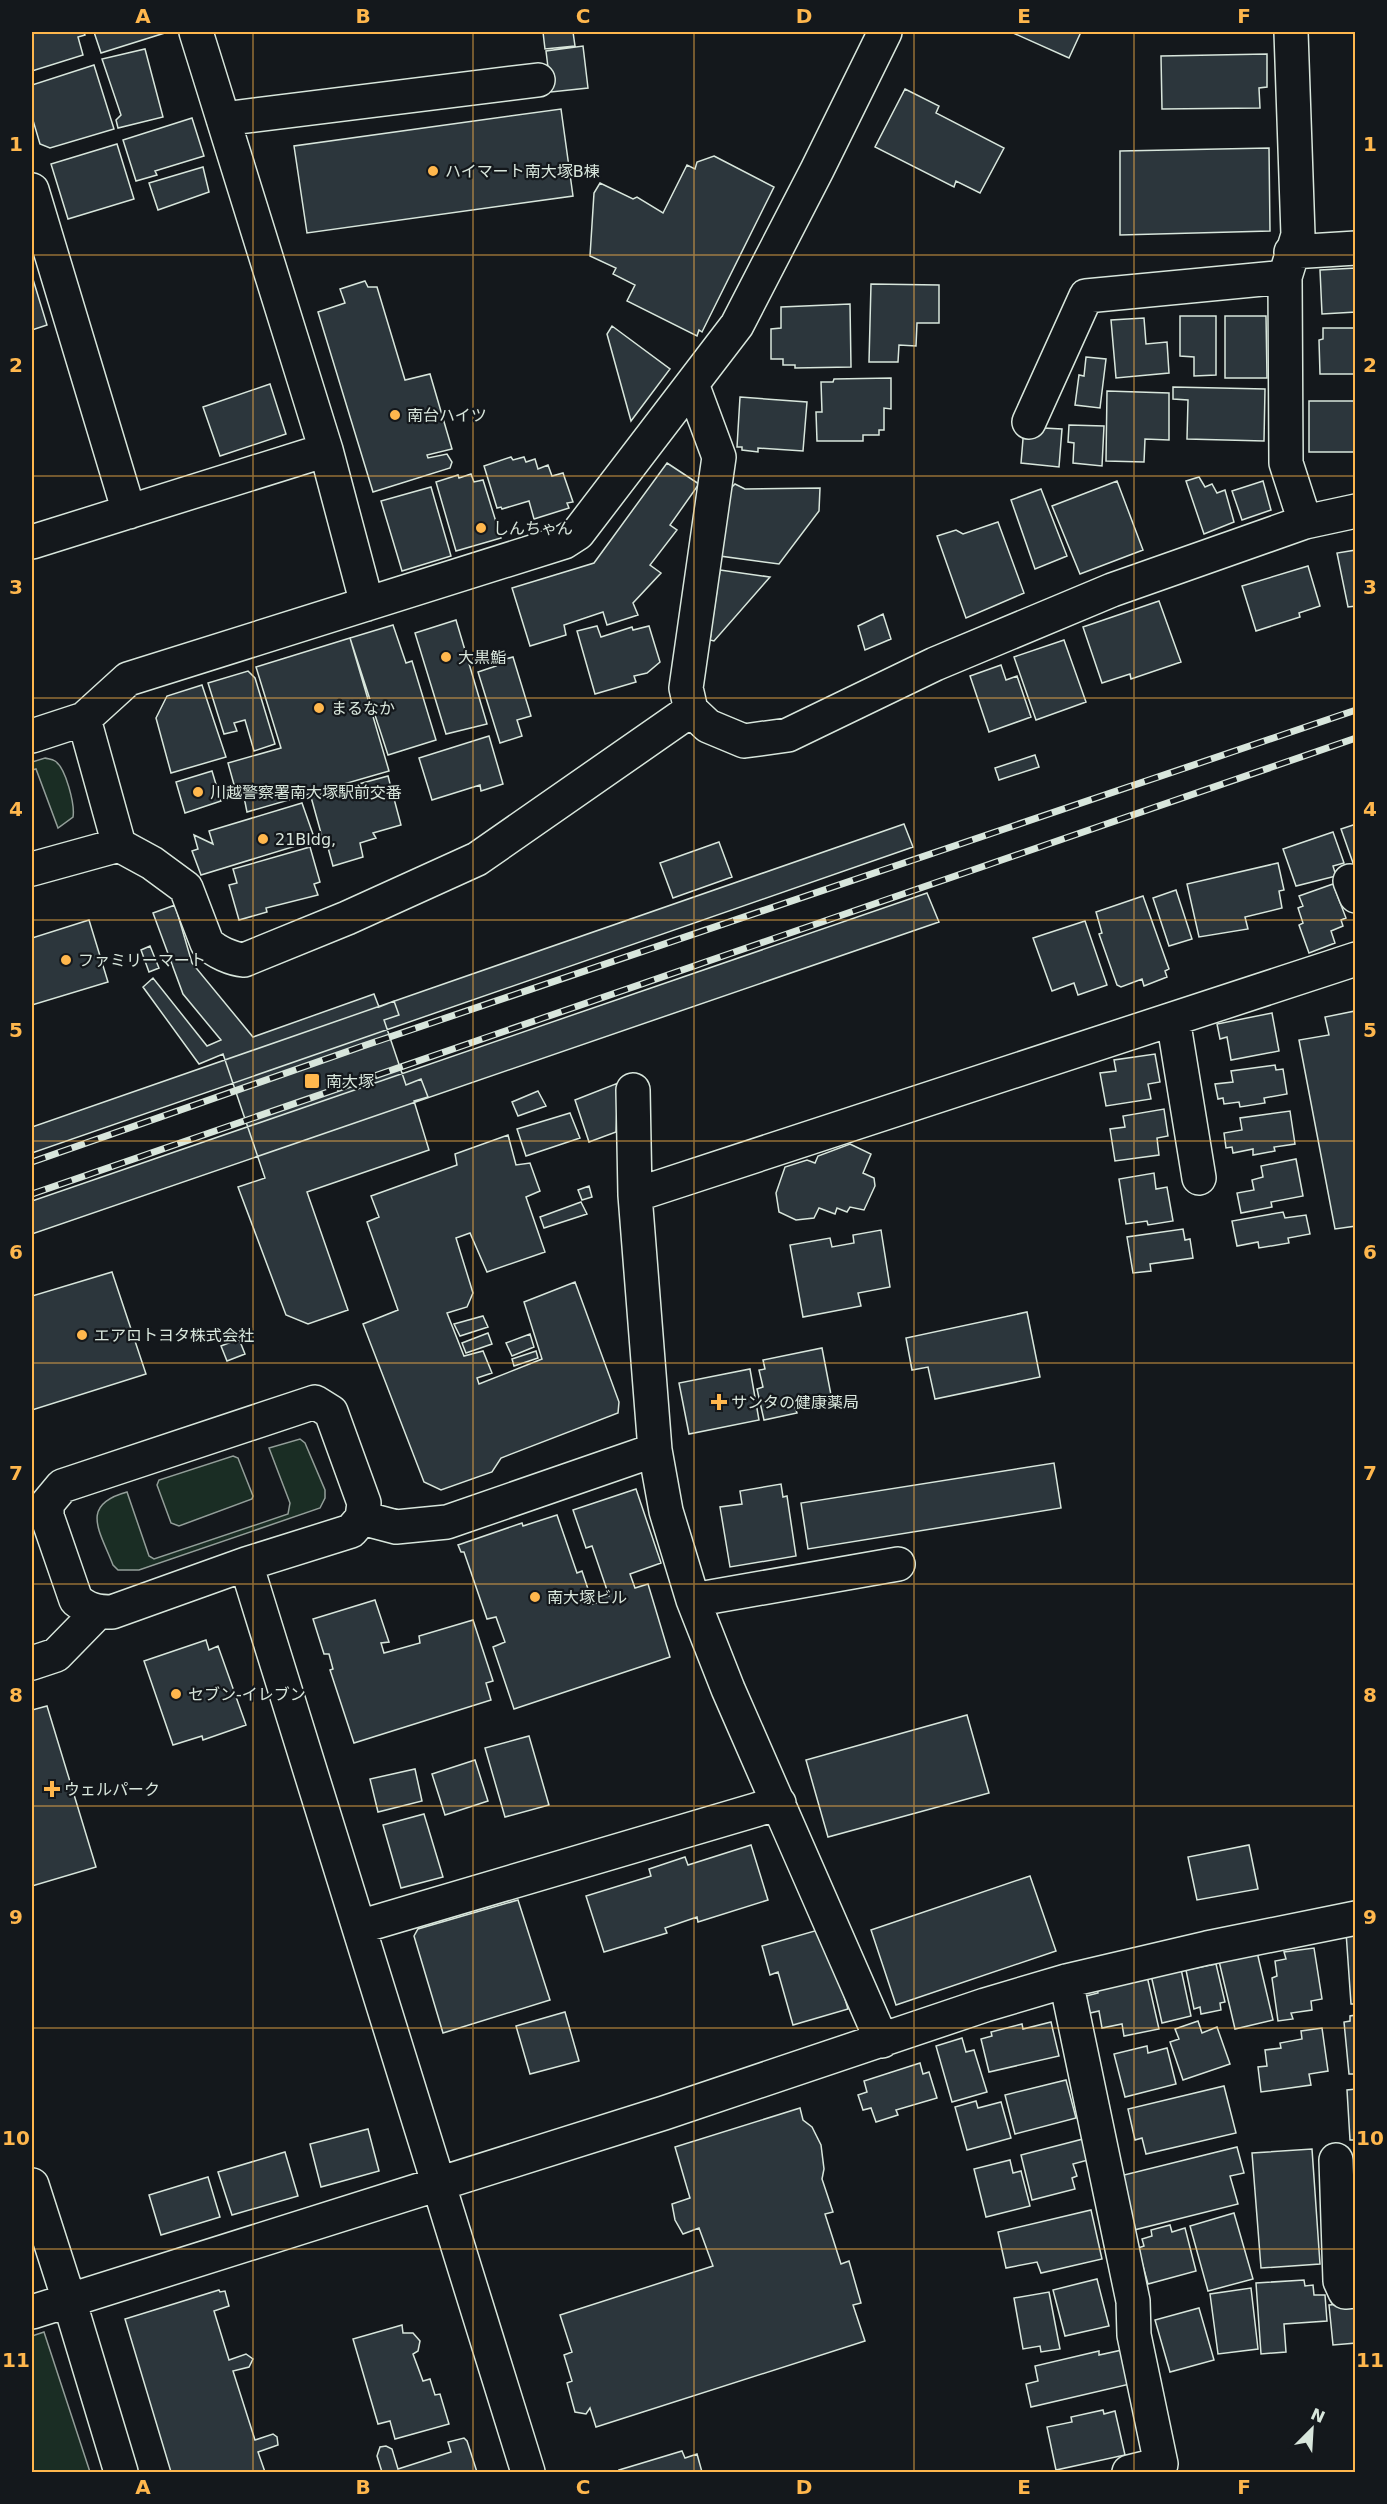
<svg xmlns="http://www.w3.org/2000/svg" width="1387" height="2504" font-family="'DejaVu Sans','Noto Sans JP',sans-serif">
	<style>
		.green { fill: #1a2d24; stroke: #939e99; stroke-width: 1.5 }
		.building { fill: #2c363c; stroke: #d8e6dc; stroke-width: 1.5 }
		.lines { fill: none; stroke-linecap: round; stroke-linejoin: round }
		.minor-casing { stroke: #d8e6dc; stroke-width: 36 }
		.minor { stroke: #14181c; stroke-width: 33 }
		.rail-casing { stroke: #d8e6dc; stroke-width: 7 }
		.rail { stroke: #14181c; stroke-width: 4.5; stroke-dasharray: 14; stroke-linecap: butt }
		.grid { fill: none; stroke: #ffb74d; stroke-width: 1.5; stroke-opacity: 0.55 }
		.poi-dot { fill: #ffb74d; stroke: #14181c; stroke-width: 2 }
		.labels { text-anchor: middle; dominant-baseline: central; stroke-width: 4.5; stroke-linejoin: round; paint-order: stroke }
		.poi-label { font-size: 16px; fill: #d8e6dc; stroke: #14181c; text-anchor: start }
		.neatline { fill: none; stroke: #ffb74d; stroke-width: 2 }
		.grid-label { font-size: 20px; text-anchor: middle; font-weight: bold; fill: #ffb74d }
	</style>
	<rect width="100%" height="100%" fill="#14181c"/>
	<path class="green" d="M45,758c3,1 7,1 10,3 11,7 20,44 18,56l-15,11 -22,-59 -4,1v-8z
		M300,1439l5,4 20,47v8l-5,10 -181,62h-21l-5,-5c-13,-34 -34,-60 14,-73l22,64 5,3 134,-45 2,-11 -21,-55z
		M233,1456l5,2 15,38 -1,3 -73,27 -8,-3 -14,-38 2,-5z
		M44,2332l46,140h-58v-136z"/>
	<path class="building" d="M32,32h52l1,3 -7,2 5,18 -51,16z
		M94,32h74l-67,21z
		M543,32h30l2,14 -30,3z
		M1011,32h70l-12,26z
		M583,46l5,42 -37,4 -5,-41z
		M145,49l18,68 -45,11 -2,-8 5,-5 -19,-56z
		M1267,54v33l-8,1 1,20 -98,1 -1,-53z
		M94,65l20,64 -64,19 -10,-4 -8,-27v-32z
		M905,89l34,17 -3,7 68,35 -24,45 -24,-12 -2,6 -79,-40z
		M561,109l12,87 -266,37 -13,-87z
		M192,118l12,38 -49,15 2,4 -21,6 -13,-41z
		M117,144l17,55 -66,20 -17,-55z
		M1269,148l1,83 -150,4v-84z
		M714,156l60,31 -72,145 -3,-2 -2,6 -70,-35 8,-16 -22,-11 3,-6 -26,-12 4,-63 6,-10 33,16 4,-2 26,16 24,-48 8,4 2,-7z
		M203,167l6,25 -51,18 -9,-27z
		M1356,268v44l-34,2 -2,-44z
		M32,276l15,49 -15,5z
		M365,281l3,6h9l28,93 25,-6 22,75 -25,6 1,3 19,-4 5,8 -2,6 -77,24 -55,-180 27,-9 -5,-14z
		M871,284l68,1v38h-22l-1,23 -17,-1 -1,17h-29z
		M850,304l1,63 -56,1v-3h-12v-6h-12v-30l10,-1v-21z
		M1180,316h36v59l-22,1v-19l-14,-1z
		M1225,316h41l1,62h-42z
		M1144,318l2,26 21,-2 2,31 -53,5 -5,-58z
		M612,326l58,43 -39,52 -24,-87z
		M1323,328h33v46h-36l-1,-34 4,-1z
		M1086,357l20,2 -6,49 -25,-3 4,-30 5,1z
		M891,378v31l-7,-1v22h-5v5h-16v6h-46l-1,-29h6l-1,-30h12l1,-3z
		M270,384l16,50 -66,22 -17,-49z
		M1173,387l92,2 -1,52 -77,-2 1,-39 -15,-1z
		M1107,391l62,2v47l-24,-1 -1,23 -38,-1z
		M740,397l67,5 -4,49 -45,-3v4l-16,-2v-3h-5z
		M1309,401h47v51h-47z
		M1069,425l35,1 -2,40 -29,-3 1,-20 -6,-1z
		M1024,427l38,2 -3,38 -38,-4z
		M511,457l2,3 11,-3 2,5 9,-3 3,10 10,-4 4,11 11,-3 10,29 -6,1 2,5 -35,11 -5,-18 -27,8 -1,-2 -4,1 -13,-42z
		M667,463l32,21 -29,41 7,5 -27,35 11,8 -28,30 5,12 -31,10 -4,-13 -39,13 2,10 -36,11 -18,-58 82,-25z
		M471,474l3,8 9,-2 18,58 -45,13 -20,-69 22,-7 1,3z
		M1199,477l6,10 7,-3 5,9 8,-3 9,32 -30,12 -18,-53z
		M1117,481l26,69 -63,24 -28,-68z
		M1263,481l8,29 -29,10 -10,-29z
		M735,484l10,5 75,-1 -1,23 -40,53 -59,-8 10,-67z
		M431,487l20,69 -49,15 -21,-70z
		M1041,489l26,67 -32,13 -24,-69z
		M998,522l26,71 -58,25 -29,-82 19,-6 7,4z
		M1356,550v56l-8,1 -11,-54z
		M1308,566l12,40 -21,7 1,4 -44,14 -14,-45z
		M720,570l50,7 -56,64 -4,-1 1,-6 -5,-1 7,-16 4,-27 -4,-1 2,-13 4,1z
		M1159,601l22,61 -50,17 -1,-5 -28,9 -19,-56z
		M883,614l8,25 -26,11 -7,-24z
		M456,620l31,104 -41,10 -31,-101z
		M393,625l13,38 6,-2 24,79 -48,15 -38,-117z
		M597,626l4,11 31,-10 1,3 16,-4 11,36 -13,11 -13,3 2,6 -41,12 -18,-63z
		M350,638l39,133 -142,41 -3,-15 -6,2 -10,-36 53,-15 -25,-81z
		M1064,640l22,62 -50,18 -22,-63z
		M513,657l18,59 -14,4 5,16 -22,7 -22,-71 18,-6 -1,-4z
		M1001,665l5,15 11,-4 14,41 -42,15 -19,-56z
		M248,671l7,7 20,66 -21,7 -9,-31 -11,3 3,8 -13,3 -16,-51z
		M202,685l24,72 -55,16 -15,-55 11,-22z
		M489,736l14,48 -22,7 -1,-6 -48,15 -13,-42z
		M1035,755l4,12 -40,13 -4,-12z
		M212,771l9,30 -36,12 -9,-31z
		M388,776l13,49 -28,8 3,5 -16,5 3,14 -30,9 -6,-22h-3l-13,-47z
		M302,803l13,37 -114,35 -9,-24 6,-2 -4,-14 19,9 -4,-13z
		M904,824l9,23 -881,306v-26z
		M1356,824v38l-3,1 -12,-34z
		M1333,832l11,31 -11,3 3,10 -40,10 -13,-37z
		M719,842l13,35 -59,21 -13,-35z
		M310,847l10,35 -6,2 4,11 -52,13 1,4 -28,8 -10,-35 8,-2 -4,-14z
		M1278,863l6,27 -5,1 3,17 -37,9 3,12 -49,8 -12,-53z
		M1333,884l13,34 -5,2 2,6 -12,5 4,12 -26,10 -10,-28 4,-2 -5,-15 5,-2 -4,-10z
		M1176,890l16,49 -23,7 -16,-48z
		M927,893l12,29 -907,312v-33z
		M1143,896l26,73 -4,2 2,6 -23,9 -2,-7 -21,8 -4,-2 -18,-51 3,-1 -6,-21z
		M175,905l17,58 61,74 121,-43 5,13 15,-6 5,14 -15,5 22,65 15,-6 7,18 -14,4 15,49 -122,42 41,118 -40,14 -22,-9 -48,-128 27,-9 -42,-124 -24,10 -56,-77 10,-9 54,68 14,-6 -38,-46 -30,-81z
		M89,920l19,62 -76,23v-67z
		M1085,921l22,64 -29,10 -4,-12 -22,8 -19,-53z
		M150,946l9,22 -10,4 -8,-22z
		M1355,1011l1,215 -21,3 -36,-189 30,-5 -4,-18z
		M1272,1013l7,38 -48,9 -4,-23 -7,2 -3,-15z
		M1155,1054l5,28 -12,2 3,15 -45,7 -6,-33 16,-2 -2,-11z
		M1275,1065l1,5 7,-1 4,25 -23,4 1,5 -25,4 -1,-5 -15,2 -1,-6 -5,1 -3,-15 18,-2 -2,-11z
		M618,1083l-2,49 -27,10 -14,-42z
		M538,1091l8,15 -28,10 -6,-14z
		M1164,1109l4,27 -11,2 2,17 -44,6 -5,-32 15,-2 -2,-11z
		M1290,1111l5,33 -21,3 1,4 -22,4v-6l-20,4 -1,-6 -6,1 -2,-15 18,-3 -2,-12z
		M570,1113l10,25 -54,18 -9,-27z
		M508,1135l8,30 14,-2 10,28 -14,6 19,55 -58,20 -17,-39 -14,5 17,55 -6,14 -20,6 17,43 19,-5 9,22 -15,5 2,6 63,-25 -18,-57 51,-20 44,120 -1,11 -117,45 -9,14 -51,18 -17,-8 -61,-158 35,-14 -31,-88 12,-5 -8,-21 86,-31 -2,-11z
		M850,1144l21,10 -8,19 11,5 1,8 -11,24 -14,-3 -3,5 -10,-4 -2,6 -16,-6 -5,10 -18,2 -17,-8 -3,-19 9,-26 22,-7 8,3 3,-7z
		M1296,1159l7,37 -32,6 1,5 -31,6 -4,-20 17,-3 -2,-10 11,-3 -2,-11z
		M1154,1173l2,16 11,-2 6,34 -25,4 -1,-4 -21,3 -7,-45z
		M589,1186l3,11 -10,3 -4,-10z
		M581,1202l6,12 -43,14 -4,-11z
		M1283,1212l2,6 21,-3 4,19 -22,4 1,5 -30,5 -1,-6 -21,4 -5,-25z
		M1183,1229l2,11 5,-1 3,19 -43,6 1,7 -18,2 -6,-36z
		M881,1230l9,57 -32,6 3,13 -58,11 -13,-72 40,-7 2,9 22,-4 -1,-8z
		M112,1272l34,102 -114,36v-114z
		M1027,1312l13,65 -105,22 -7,-32 -16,3 -6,-32z
		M483,1316l5,11 -28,9 -6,-12z
		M488,1333l4,11 -26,9 -4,-10z
		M530,1334l4,13 -22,9 -6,-13z
		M239,1339l6,15 -18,7 -6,-15z
		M822,1348l9,47 -24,5v5l-12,2 2,6 -33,7 -7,-31 6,-2 -4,-17 6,-1 -2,-9z
		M536,1351l2,7 -24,8 -2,-7z
		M750,1369l9,51 -70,14 -10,-51z
		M1054,1463l7,45 -253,41 -7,-46z
		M781,1484l2,13 4,-1 9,60 -66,11 -10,-60 22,-3 -2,-13z
		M636,1489l25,74 -31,11 5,14 13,-4 22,73 -156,52 -21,-62 12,-5 -9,-25 -9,2 -23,-67h-3l-3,-7 64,-22 1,3 34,-11 20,58 5,-2 11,33 6,-2 -1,-3 11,-3 -17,-50 -6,2 -13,-38z
		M375,1600l14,42 -8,1 3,10 36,-10 -1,-7 54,-16 20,61 -7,2 5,17 -137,43 -24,-73 3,-1 -4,-15h-5l-11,-35z
		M206,1640l3,10 9,-4 28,79 -43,15 -1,-4 -29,9 -29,-84z
		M47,1706l49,161 -64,19v-176z
		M967,1715l22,78 -161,44 -22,-77z
		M529,1736l20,69 -44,12 -20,-69z
		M475,1760l13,41 -43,14 -13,-41z
		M415,1769l7,32 -44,11 -8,-33z
		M424,1814l19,63 -42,11 -18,-63z
		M751,1845l17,55 -70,22 -1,-5 -32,11 2,5 -63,19 -18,-56 65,-20 -2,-7 36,-12 3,8z
		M1249,1845l9,44 -61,11 -9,-43z
		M1030,1876l26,75 -160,54 -25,-75z
		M518,1900l32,100 -107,33 -29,-97 4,-7z
		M818,1930l10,13 20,66 -55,16 -15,-53 -8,3 -8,-29z
		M1356,1931v73h-5l-5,-72z
		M1314,1948l8,51 -11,2 1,9 -21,3 2,6 -15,2 -6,-43 5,-2 -2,-15 11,-2 -2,-7z
		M1257,1952l16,68 -38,9 -16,-68z
		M1216,1964l9,38 -5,1 1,7 -20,4 -1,-7 -6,2 -8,-39z
		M1181,1969l10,47 -29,7 -11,-48z
		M1147,1976l12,53 -35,7 -2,-12 -20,4 -3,-17 -9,2 -4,-17 12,-3 -1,-6z
		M565,2012l14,49 -49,13 -14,-48z
		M1356,2015v59h-7l-5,-52 6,-1v-5z
		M1198,2021l4,12 15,-6 13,37 -47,16 -13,-38 9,-3 -4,-10z
		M1051,2022l8,34 -70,16 -8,-33 11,-3 -1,-4 31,-8 1,5z
		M1322,2028l6,43 -19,3 2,11 -50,7 -3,-25 9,-1 -2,-16 16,-2 -1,-5 22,-4 -1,-8z
		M962,2038l4,14 8,-2 13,42 -35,10 -16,-56z
		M1147,2046l1,7 19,-5 9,36 -51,13 -11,-43z
		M920,2063l3,11 6,-2 8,26 -41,12 2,5 -22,7 -5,-14 -8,2 -5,-15 9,-3 -3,-11z
		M1066,2080l10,38 -61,16 -10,-39z
		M1224,2086l12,47 -90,21 -4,-16 -7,2 -7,-31z
		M1356,2089v51h-6l-3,-50z
		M976,2101l2,7 23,-6 10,36 -44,12 -12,-43z
		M800,2108l3,12 9,7 9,18 3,24 -2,10 11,33 -8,2 16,50 8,-3 12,42 -8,2 12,36 -269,86 -6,-19 -4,6 -11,-2 -8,-29 5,-2 -8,-26 8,-3 -12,-37 153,-49 -14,-38 -16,6 -8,-14 -3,-16 18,-6 -15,-51z
		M368,2129l11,42 -58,16 -11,-43z
		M1083,2139l5,21 -15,4 4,12 -5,2 3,11 -43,11 -11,-45z
		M1237,2147l7,26 -14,3 8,28 -104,26 -14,-54z
		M1312,2149l8,115 -59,4 -9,-115z
		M285,2152l13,44 -66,19 -14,-43z
		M1010,2160l3,13 8,-2 9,35 -44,11 -12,-48z
		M1352,2163h4v54h-1z
		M208,2177l12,40 -59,18 -12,-40z
		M1091,2210l11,49 -61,14 -4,-11 -31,6 -8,-36z
		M1234,2213l19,66 -45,12 -18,-65z
		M1170,2225l2,7 13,-4 11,43 -48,13 -10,-36 6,-2 -2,-7 10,-3 -1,-6z
		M1097,2279l12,47 -44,10 -12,-46z
		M1304,2280l1,6 8,-1 1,10h11l2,26 -43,3 2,28 -25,2 -5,-71z
		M1251,2288l7,61 -40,5 -8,-60z
		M219,2290l1,2 5,-1 4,15 -15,5 15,49 17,-6 7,5 -4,8 -16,4 22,69 18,-6 4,3 1,8 -20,7 7,20h-94l-46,-153z
		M1049,2292l11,57 -19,3 -1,-6 -17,3 -9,-51z
		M1356,2303v40l-23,2 -4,-40z
		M1199,2308l15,52 -44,12 -15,-52z
		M402,2325l1,8h10l7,8 -2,10 -5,3 10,27 7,-2 5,16 5,-1 9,30 -54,15 -5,-18 -12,3 -25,-85z
		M1122,2350l8,34 -99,23 -5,-23 12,-3 -3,-15 64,-15v4z
		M1103,2410l1,4 11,-3 10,44 -69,15 -9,-43 25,-5 -1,-5z
		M464,2438l3,3 10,31h-95l-5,-16 3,-9 6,-1 6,3 6,20 53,-17 -3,-10z
		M682,2451l3,7 12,-4 5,18h-82l-1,-2z"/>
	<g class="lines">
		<g class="minor-casing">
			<path id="minor" d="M196,32l130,418 41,154
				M1291,32l7,203 -13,42 1,186 19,59
				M223,119l315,-39
				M32,190l97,322
				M1291,252l65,-4
				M692,384l27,73 -33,231 5,22 17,16 36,15 44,-6 147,-71 177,-74 193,-68 51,-11
				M1029,422l57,-126 199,-19
				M32,542l294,-92
				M84,719l35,126
				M32,736l52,-17 44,-40 436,-137 14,-9 159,-208 80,-155 68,-138
				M32,869l87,-24 33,18 34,25 21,55c9,9 25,16 37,17l103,-42 130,-59 214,-149
				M1350,881l6,15
				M1173,1019l26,159
				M633,1090l2,105
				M315,1402l16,10 33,91 -2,15 -11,13 -105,33 -134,48c-15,0 -24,-2 -36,-12l-29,-84v-12l15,-18z
				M362,1518l34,9 51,-5 208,-72
				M246,1564l282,908
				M693,1600l205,-36
				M32,1663l24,-8 42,-43
				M359,1927l420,-124
				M1066,1981l67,320 1,34 27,129 -32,8
				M882,2041l-154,-352 -35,-89 -27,-89 -11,-61 -20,-255 721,-236
				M1336,2160l4,121 5,11 11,-1
				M32,2185l37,115 52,172
				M32,2312l632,-199 321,-108 81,-24 141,-33 149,-30"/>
		</g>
		<use href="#minor" class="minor"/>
		<g class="rail-casing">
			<path id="rail" d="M32,1162l331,-116 993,-336
				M32,1194l1324,-456"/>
		</g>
		<use href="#rail" class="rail"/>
	</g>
	<path class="grid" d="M253,32v2440M473,32v2440M694,32v2440M914,32v2440M1134,32v2440M32,255h1324M32,476h1324M32,698h1324M32,920h1324M32,1141h1324M32,1363h1324M32,1584h1324M32,1806h1324M32,2028h1324M32,2249h1324"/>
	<g class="poi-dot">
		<circle cx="433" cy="171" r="6"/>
		<circle cx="395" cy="415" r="6"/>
		<circle cx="481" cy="528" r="6"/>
		<circle cx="446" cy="657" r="6"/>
		<circle cx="319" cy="708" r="6"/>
		<circle cx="198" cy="792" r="6"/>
		<circle cx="263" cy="839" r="6"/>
		<circle cx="66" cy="960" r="6"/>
		<rect x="304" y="1073" width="16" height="16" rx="3"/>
		<circle cx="82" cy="1335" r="6"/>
		<path d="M716 1393h6v6h6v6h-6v6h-6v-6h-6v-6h6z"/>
		<circle cx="535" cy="1597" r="6"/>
		<circle cx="176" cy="1694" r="6"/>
		<path d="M49 1780h6v6h6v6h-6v6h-6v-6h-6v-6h6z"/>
	</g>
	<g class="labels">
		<g class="poi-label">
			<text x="445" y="171">ハイマート南大塚B棟</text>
			<text x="407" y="415">南台ハイツ</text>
			<text x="493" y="528">しんちゃん</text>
			<text x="458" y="657">大黒鮨</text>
			<text x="331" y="708">まるなか</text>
			<text x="210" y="792">川越警察署南大塚駅前交番</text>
			<text x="275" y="839">21Bldg,</text>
			<text x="78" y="960">ファミリーマート</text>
			<text x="326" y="1081">南大塚</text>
			<text x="94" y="1335">エアロトヨタ株式会社</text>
			<text x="731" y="1402">サンタの健康薬局</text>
			<text x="547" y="1597">南大塚ビル</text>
			<text x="188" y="1694">セブン-イレブン</text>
			<text x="64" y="1789">ウェルパーク</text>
		</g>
	</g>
	<rect width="1387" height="2504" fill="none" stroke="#14181c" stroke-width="66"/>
	<g transform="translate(1312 2429) rotate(24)" stroke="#14181c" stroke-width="4.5" paint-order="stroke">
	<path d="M0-4.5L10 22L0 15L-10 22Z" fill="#d8e6dc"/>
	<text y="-9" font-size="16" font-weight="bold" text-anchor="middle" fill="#d8e6dc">N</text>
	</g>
	<rect x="33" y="33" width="1321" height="2438" class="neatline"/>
	<g class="grid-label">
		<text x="143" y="23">A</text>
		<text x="363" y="23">B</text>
		<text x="583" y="23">C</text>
		<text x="804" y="23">D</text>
		<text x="1024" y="23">E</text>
		<text x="1244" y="23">F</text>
		<text x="16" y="151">1</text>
		<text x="1370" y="151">1</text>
		<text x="16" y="372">2</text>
		<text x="1370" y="372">2</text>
		<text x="16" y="594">3</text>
		<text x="1370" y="594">3</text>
		<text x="16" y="816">4</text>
		<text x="1370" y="816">4</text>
		<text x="16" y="1037">5</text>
		<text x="1370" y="1037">5</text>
		<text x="16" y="1259">6</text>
		<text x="1370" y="1259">6</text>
		<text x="16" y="1480">7</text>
		<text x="1370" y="1480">7</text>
		<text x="16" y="1702">8</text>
		<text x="1370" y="1702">8</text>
		<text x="16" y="1924">9</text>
		<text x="1370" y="1924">9</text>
		<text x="16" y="2145">10</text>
		<text x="1370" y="2145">10</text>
		<text x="16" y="2367">11</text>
		<text x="1370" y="2367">11</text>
		<text x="143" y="2494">A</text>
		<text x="363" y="2494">B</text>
		<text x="583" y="2494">C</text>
		<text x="804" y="2494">D</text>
		<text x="1024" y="2494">E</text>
		<text x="1244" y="2494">F</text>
	</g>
</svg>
